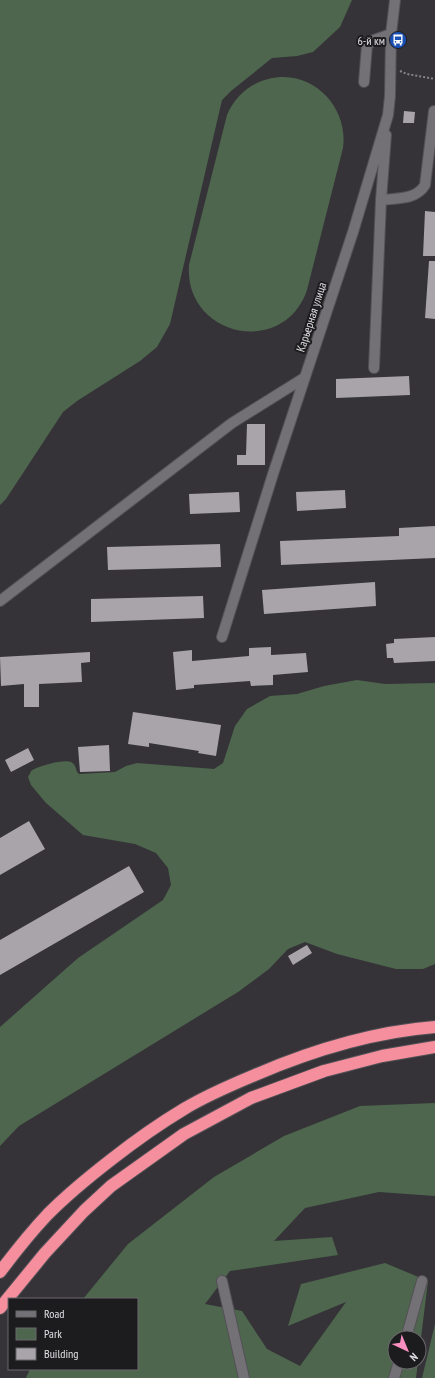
<svg xmlns="http://www.w3.org/2000/svg" width="435" height="1378" font-family="'PT Sans Narrow',sans-serif">
	<style>
		.green { fill: #4d664d }
		.building { fill: #a8a4aa }
		.lines { fill: none; stroke-linecap: round; stroke-linejoin: round }
		.minor-casing { stroke: #545156; stroke-width: 12 }
		.highway-casing { stroke: #545156; stroke-width: 14 }
		.path { stroke: #87858a; stroke-width: 2; stroke-dasharray: 2 2; stroke-linecap: butt }
		.minor { stroke: #737076; stroke-width: 10 }
		.highway { stroke: #f68f9d; stroke-width: 12 }
		.labels { text-anchor: middle; dominant-baseline: central; stroke-width: 4; stroke-linejoin: round; paint-order: stroke }
		.poi-label { font-size: 12px; fill: #e1dfe3; stroke: #1c1b1d; text-anchor: end }
		.street-label { font-size: 12px; fill: #e1dfe3; stroke: #1c1b1d }
	</style>
	<rect width="100%" height="100%" fill="#353338"/>
	<path class="green" d="M0,0h352l-12,27 -27,25 -16,4 -25,2 -41,33 -9,9 -52,224 -13,23 -17,14 -63,40 -14,11 -57,87 -6,6z
		M284,77c37,1 64,35 59,71l-36,142c-23,68 -123,47 -118,-25l38,-150c10,-24 32,-38 57,-38z
		M357,680l28,4 50,-1v281l-12,5h-27l-59,-15 -32,-12 -17,7 -19,20 -31,23 -219,134 -19,20v-119l78,-69 85,-58 8,-15 -3,-17 -12,-15 -21,-9 -52,-9 -37,-32 -15,-18 -3,-8c0,0 3,-5 3,-6 6,-5 33,-12 40,-9 6,3 4,9 8,12l36,-2 11,-6 11,-3 77,6 9,-6 12,-37 12,-17 23,-13 27,-2 27,-8z
		M435,1103v93l-56,-4 -74,16 -31,33 58,-4 6,18 -108,16 -25,33 37,7 25,38 33,17 46,-64 -58,24 13,-42 84,-21 43,18 -9,73v-16h-24v24h23l-2,16h-390l4,-9h107v-70h-54l45,-55 86,-67 70,-41 76,-30z
		M435,1324v54h-13z"/>
	<path class="building" d="M404,111l11,1 -1,11h-11z
		M425,211l10,1v44h-12z
		M429,261h6v58l-10,-1z
		M409,376l1,19 -74,3v-19z
		M247,424h18v41h-28v-10h9z
		M345,490l1,18 -49,3 -1,-19z
		M239,492l1,20 -50,2 -1,-20z
		M435,526v32l-154,7 -1,-24 119,-5v-8z
		M220,544l1,23 -113,3 -1,-23z
		M375,582l1,24 -112,8 -2,-24z
		M203,596l1,22 -113,4v-23z
		M435,637v24l-41,2 -1,-5h-6l-1,-14 8,-1v-4z
		M271,647v8l35,-2 2,19 -35,3v10l-22,1 -1,-5 -56,4v3l-18,2 -3,-38 19,-2v11l57,-5v-8z
		M90,652v10l-9,1 1,19 -43,2v23h-15v-23l-23,2 -1,-29z
		M133,712l88,13 -5,31 -18,-3 1,-2 -50,-8v4l-21,-3z
		M109,745l1,26 -30,1 -2,-25z
		M28,748l6,12 -23,12 -6,-12z
		M29,821l16,28 -45,26v-37z
		M129,866l15,26 -144,83v-35z
		M307,945l5,8 -19,12 -5,-9z"/>
	<g class="lines">
		<g class="minor-casing">
			<path id="minor" d="M364,82l3,-37 7,-5 17,-6
				M381,200c16,-2 35,0 44,-15l9,-74
				M374,368l7,-168 5,-65
				M0,601l232,-178 72,-45
				M222,637l51,-163 80,-242 35,-117 2,-19 1,-62 4,-34
				M222,1281l22,97
				M406,1338l16,-57
				M394,1378l5,-16"/>
		</g>
		<g class="highway-casing">
			<path id="highway" d="M0,1272c15,-20 31,-40 48,-58 20,-20 42,-38 64,-55 23,-18 47,-35 72,-50 23,-14 47,-24 71,-34 58,-25 117,-43 180,-48
				M0,1308l45,-55 39,-42 27,-25 73,-52 67,-36 73,-27 58,-15 53,-9"/>
		</g>
		<path class="path" d="M400,71l7,3 28,5"/>
		<use href="#minor" class="minor"/>
		<use href="#highway" class="highway"/>
	</g>
	<defs>
		<g id="bus-disc" transform="scale(0.9)"><circle r="9.5" fill="#1a4fb4" stroke="#1c1b1d"/><path d="M-5-6H5V4H4V6H2V4H-2V6H-4V4H-5ZM-3.5-4V0h7V-4ZM-3.5 1.2v1.5H-2V1.2ZM2 1.2v1.5H3.5V1.2Z" fill="#fff"/></g>
	</defs>
	<g fill-rule="evenodd">
		<use href="#bus-disc" x="398" y="40"/>
	</g>
	<g class="labels">
		<g class="poi-label">
			<text x="385" y="40">6-й км</text>
		</g>
		<g class="street-label">
			<text transform="translate(311 317) rotate(-72)">Карьерная улица</text>
		</g>
	</g>
	<rect x="8" y="1298" width="130" height="72" fill="#1c1b1d" stroke="#6b696c"/>
	<rect x="16" y="1311" width="20" height="6" fill="#737076" stroke="#6b696c"/>
	<text x="44" y="1318" font-size="12" fill="#e1dfe3">Road</text>
	<rect x="16" y="1328" width="20" height="12" fill="#4d664d" stroke="#6b696c"/>
	<text x="44" y="1338" font-size="12" fill="#e1dfe3">Park</text>
	<rect x="16" y="1348" width="20" height="12" fill="#a8a4aa" stroke="#6b696c"/>
	<text x="44" y="1358" font-size="12" fill="#e1dfe3">Building</text>
	<g transform="translate(407 1350) rotate(136)"><circle r="19" fill="#1c1b1d" stroke="#6b696c"/>
	<path d="M0-3L7 15L0 10L-7 15Z" fill="#fc8fc2"/>
	<text y="-6" font-size="11" font-weight="bold" text-anchor="middle" fill="#e1dfe3">N</text>
	</g>
</svg>
